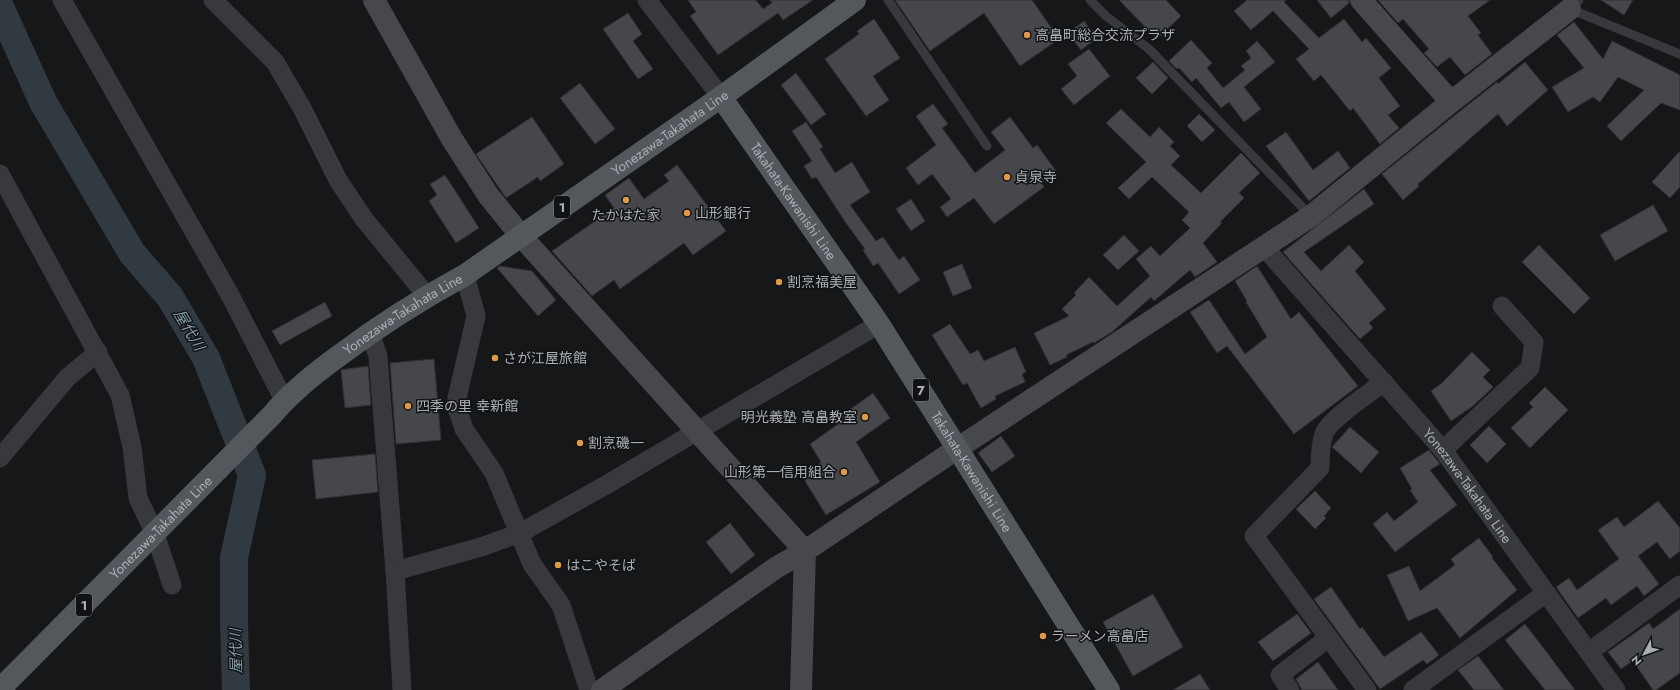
<svg xmlns="http://www.w3.org/2000/svg" width="1680" height="690" font-family="Jost,'Noto Sans JP',sans-serif">
	<style>
		.lines { fill: none; stroke-linecap: round; stroke-linejoin: round }
		.river { stroke: #313a40; stroke-width: 28 }
		.building { fill: #46474b; stroke: #313134 }
		.lane { stroke: #38393d; stroke-width: 9 }
		.street { stroke: #38393d; stroke-width: 19 }
		.secondary { stroke: #46484c; stroke-width: 22 }
		.primary { stroke: #54575b; stroke-width: 22 }
		.poi-dot { fill: #de9a49; stroke: #111213; stroke-width: 1.5 }
		.labels { text-anchor: middle; dominant-baseline: central; stroke-width: 3; stroke-linejoin: round; paint-order: stroke }
		.shield { fill: #111213; stroke: #7c8086; stroke-width: 1 }
		.shield-label { font-size: 13px; font-weight: bold; fill: #aaafb7 }
		.poi-label { font-size: 14px; fill: #aaafb7; stroke: #111213; text-anchor: start }
		.street-label { font-size: 14px; fill: #aaafb7; stroke: #111213 }
		.water-label { font-size: 15px; font-style: italic; fill: #859fae; stroke: #111213 }
	</style>
	<rect width="100%" height="100%" fill="#161718"/>
	<g class="lines">
		<path class="river" d="M0,7l43,95 89,151 38,44 36,61 46,117 -18,83v64l2,68"/>
	</g>
	<path class="building" d="M688,0h68l7,9 9,-6 -2,-3h43l-30,20 -5,-7 -60,42 -28,-39 6,-4z
		M895,0h137l27,39 -39,27 -36,-53 -54,38z
		M1119,0h47l15,16 -24,23z
		M1247,0h39l-2,2 35,36 25,-19 18,23 4,-4 25,30 -12,10 21,28 -12,9 11,13 -19,16 -27,-36 -3,3 -29,-36 -7,6 -18,-22 13,-10 -36,-38 -22,19 -17,-19z
		M1317,0h32v3l-18,15z
		M1378,0h112l-22,16 13,17 -3,2 14,19 -27,21 -15,-18 -13,10 -13,-14 5,-4 -26,-30 -5,4z
		M1601,0h32l-9,15z
		M628,13l14,21 -9,7 20,28 -15,10 -35,-50z
		M874,19l26,39 -27,18 16,24 -23,16 -41,-57 34,-25 -2,-3z
		M1084,21l13,17 -16,12 -13,-17z
		M1574,22l29,37 9,-18 68,34v35l-19,-7 -40,38 -14,-15 37,-36 -26,-13 -18,25 -7,-5 -25,15 -16,-25 32,-19 -27,-33z
		M1191,40l21,23 -5,5 16,20 22,-18 -4,-4 10,-8 -5,-7 11,-10 18,21 -31,25 17,22 -17,13 -15,-20 -8,6 -25,-30 -4,4 -13,-14 -2,1 -8,-8z
		M1089,49l21,27 -36,29 -13,-16 16,-13 -9,-12z
		M1153,62l15,16 -16,16 -16,-16z
		M1525,62l23,28 -41,36 -9,-12 -80,70 1,2 -16,14 -21,-26 77,-62 38,-30 1,2z
		M796,73l30,41 -15,11 -30,-40z
		M580,83l35,46 -20,15 -35,-46z
		M933,104l15,20 -6,4 33,45 30,-23 -14,-18 19,-15 23,31 4,-3 19,26 -15,11 3,5 -50,37 -20,-26 -27,19 -7,-10 11,-8 -19,-25 -14,11 -12,-17 30,-23 -20,-29z
		M1121,109l29,28 9,-10 15,15 -4,4 10,10 -9,9 30,28 40,-40 19,20 -21,20 5,5 -24,24 2,1 -19,20 14,19 -22,15 -5,-7 -36,31 -3,-4 -39,35 -18,11 -1,-1 -27,13 1,2 -17,8 -16,-32 35,-17 -7,-7 14,-14 -2,-2 15,-16 28,29 33,-30 -14,-17 15,-13 9,10 30,-28 -8,-8 7,-8 -37,-35 -23,22 -11,-11 28,-26 -40,-39z
		M1199,114l16,16 -13,12 -15,-16z
		M532,117l32,47 -24,17 -2,-4 -32,21 -30,-44z
		M806,122l17,25 -3,2 15,24 17,-11 18,30 -20,13 26,36 7,-4 16,23 5,-4 16,24 -21,14 -21,-31 -5,3 -10,-16 2,-1 -19,-26 -30,-46 -4,2 -8,-13 8,-5 -20,-30z
		M1286,132l27,38 25,-19 12,17 -41,33 -43,-55z
		M1680,151v36l-10,11 -18,-16z
		M677,165l49,66 -33,24 -9,-12 -64,46 -6,-9 -22,16 -40,-45 62,-43 -9,-13 24,-17 15,21 25,-18 -5,-6z
		M445,175l34,53 -23,15 -27,-42 8,-6 -7,-11z
		M1364,189l10,15 -70,48 17,19 28,-26 15,17 -9,9 31,38 -17,14 4,5 -13,11 -77,-87z
		M911,199l14,22 -14,10 -15,-22z
		M1653,205l15,26 -53,30 -15,-26z
		M1124,235l15,16 -21,19 -15,-15z
		M1539,245l51,53 -16,16 -52,-52z
		M962,264l10,24 -19,8 -10,-24z
		M500,266l32,5 24,29 -18,16 -41,-48z
		M1257,266l34,53 8,-7 59,74 -64,48 -67,-88 -10,7 -27,-41 19,-12 36,54 22,-17 -21,-35 1,-1 -12,-20z
		M325,302l7,14 -52,29 -8,-14z
		M950,324l20,30 8,-4 6,11 31,-14 11,25 -4,2 3,8 -30,14 1,3 -15,9 -14,-25 -4,2 -31,-50z
		M1472,352l18,18 -7,7 10,10 -20,19 -22,15 -20,-30 11,-8z
		M434,359l7,81 -45,4 -6,-81z
		M368,366l3,39 -26,3 -4,-38z
		M1545,387l23,23 -38,38 -19,-20 22,-21 -4,-4z
		M873,393l17,25 -34,24 24,40 -54,33 -21,-34 16,-19 -11,-18 34,-24 -3,-4z
		M1489,426l17,18 -19,19 -17,-18z
		M1350,427l29,25 -18,21 -29,-26z
		M1001,436l14,20 -23,16 -14,-19z
		M1429,450l11,14 -10,6 27,35 -62,47 -22,-28 14,-12 7,9 24,-19 -8,-12 2,-1 -12,-21z
		M375,454l3,38 -62,7 -4,-39z
		M1315,491l16,17 -7,8 2,2 -11,11 -19,-20z
		M1658,501l22,27v23l-10,8 -13,-17 -19,14 21,28 -15,12 -7,-10 -26,19 -5,-7 -28,20 -22,-31 13,-9 8,12 42,-31 -21,-29 19,-13 7,10z
		M730,523l25,32 -24,19 -25,-32z
		M1479,538l14,19 -1,1 25,32 -57,48 -23,-30 -29,13 -21,-46 22,-9 11,25 35,-26 -4,-6z
		M1331,587l29,42 2,-2 22,30 37,-25 18,23 -12,9 -4,-4 -43,29 -66,-90z
		M1153,594l30,53 -50,29 -30,-54z
		M1680,609v64l-24,17h-3l-20,-29 -12,8 -13,-17 41,-29 4,6z
		M1297,614l14,19 -38,28 -15,-19z
		M1525,624l23,30 27,36h-30l-40,-50z
		M1478,656l26,34h-30l-16,-20z
		M1318,662l20,28h-36l-6,-11z
		M1200,674l10,16h-37z"/>
	<g class="lines">
		<path class="lane" d="M888,0l99,146
			M1090,0l16,16 43,33 162,167
			M1579,0l-9,9 110,45"/>
		<g class="street">
			<path d="M62,0l168,295 54,105"/>
			<path d="M213,0l62,62 27,46 36,72 26,39 63,77"/>
			<path d="M647,0l74,97"/>
			<path d="M0,174l120,221 12,52 6,51 17,36 17,51"/>
			<path id="s1" d="M1264,247l179,203 173,240"/>
			<path d="M465,275l11,41 -19,82 1,13 6,18 30,44 38,91 29,41 28,85"/>
			<path d="M370,333l8,23 17,215 7,119"/>
			<path d="M1443,450l87,-82 4,-26 -32,-36"/>
			<path d="M0,458l67,-80 31,-26"/>
			<path d="M395,571l86,-24 39,-14 86,-48 273,-161"/>
			<path d="M1589,652l91,-67"/>
			<path d="M1290,690l-10,-15 48,-37"/>
			<path d="M1367,690l-113,-154 66,-68c0,-11 0,-23 4,-34 5,-15 46,-41 60,-52"/>
			<path d="M1413,690l133,-97"/>
		</g>
		<path class="secondary" d="M374,0l78,139 36,56 33,41 284,315 -4,139
			M1361,0l90,102
			M602,690l175,-123 28,-16 153,-103 353,-232 140,-114 119,-93"/>
		<g class="primary">
			<path id="s2" d="M721,97l158,227 230,366"/>
			<path id="s3" d="M0,689l272,-274c19,-23 43,-42 68,-60 40,-30 81,-56 125,-80l256,-178 134,-97"/>
		</g>
	</g>
	<g class="poi-dot">
		<circle cx="1027" cy="35" r="4"/>
		<circle cx="1007" cy="177" r="4"/>
		<circle cx="626" cy="200" r="4"/>
		<circle cx="687" cy="213" r="4"/>
		<circle cx="779" cy="282" r="4"/>
		<circle cx="495" cy="358" r="4"/>
		<circle cx="408" cy="406" r="4"/>
		<circle cx="865" cy="417" r="4"/>
		<circle cx="580" cy="443" r="4"/>
		<circle cx="844" cy="472" r="4"/>
		<circle cx="558" cy="565" r="4"/>
		<circle cx="1043" cy="636" r="4"/>
	</g>
	<g class="labels">
		<g class="shield">
			<rect x="554" y="196" width="16" height="22" rx="3"/>
			<rect x="913" y="379" width="16" height="22" rx="3"/>
			<rect x="76" y="594" width="16" height="22" rx="3"/>
		</g>
		<g class="shield-label">
			<text x="562" y="207">1</text>
			<text x="921" y="390">7</text>
			<text x="84" y="605">1</text>
		</g>
		<g class="poi-label">
			<text x="1035" y="35">高畠町総合交流プラザ</text>
			<text x="1015" y="177">貞泉寺</text>
			<text x="695" y="213">山形銀行</text>
			<text x="626" y="215" text-anchor="middle">たかはた家</text>
			<text x="787" y="282">割烹福美屋</text>
			<text x="503" y="358">さが江屋旅館</text>
			<text x="416" y="406">四季の里 幸新館</text>
			<text x="857" y="417" text-anchor="end">明光義塾 高畠教室</text>
			<text x="588" y="443">割烹磯一</text>
			<text x="836" y="472" text-anchor="end">山形第一信用組合</text>
			<text x="566" y="565">はこやそば</text>
			<text x="1051" y="636">ラーメン高畠店</text>
		</g>
		<g class="street-label">
			<text stroke="none"><textPath href="#s3" startOffset="875">Yonezawa-Takahata Line</textPath></text>
			<text stroke="none"><textPath href="#s2" startOffset="127">Takahata-Kawanishi Line</textPath></text>
			<text stroke="none"><textPath href="#s3" startOffset="552">Yonezawa-Takahata Line</textPath></text>
			<text stroke="none"><textPath href="#s2" startOffset="451">Takahata-Kawanishi Line</textPath></text>
			<text stroke="none"><textPath href="#s1" startOffset="314">Yonezawa-Takahata Line</textPath></text>
			<text stroke="none"><textPath href="#s3" startOffset="228">Yonezawa-Takahata Line</textPath></text>
		</g>
		<g class="water-label">
			<text transform="translate(189 330) rotate(59)">屋代川</text>
			<text transform="translate(236 651) rotate(-91)">屋代川</text>
		</g>
	</g>
	<g transform="translate(1644 654) rotate(229)" stroke="#111213" stroke-width="3" paint-order="stroke">
	<path d="M0-3L7 15L0 10L-7 15Z" fill="#aaafb7"/>
	<text y="-6" font-size="11" font-weight="bold" text-anchor="middle" fill="#aaafb7">N</text>
	</g>
</svg>
